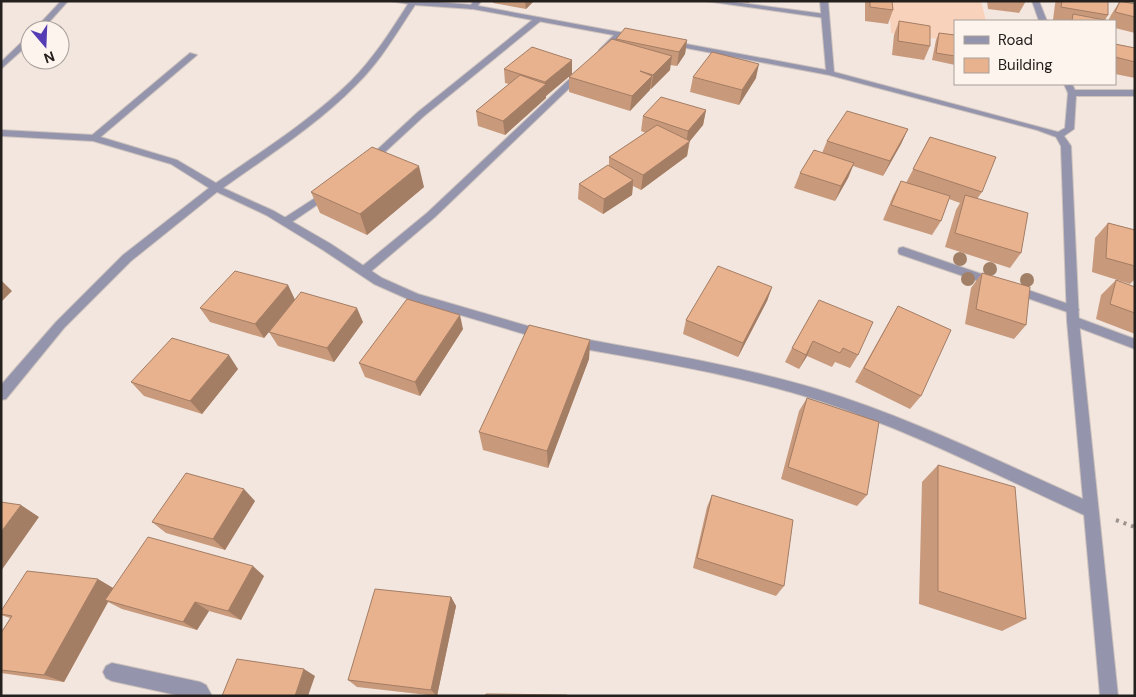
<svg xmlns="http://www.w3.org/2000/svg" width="1136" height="697" font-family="'DM Sans',sans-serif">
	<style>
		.green { fill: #f9d2bb }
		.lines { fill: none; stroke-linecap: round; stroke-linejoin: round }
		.service-casing { stroke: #cdc2bc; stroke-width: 2 }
		.minor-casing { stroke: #cdc2bc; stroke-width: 2 }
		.path { stroke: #9d948f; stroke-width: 4; stroke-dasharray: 3 5; stroke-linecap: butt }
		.service { fill: #9494ac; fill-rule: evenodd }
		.minor { fill: #9494ac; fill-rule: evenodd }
		.tree { fill: #a18067 }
		.wall { fill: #c8997b }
		.shaded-wall { fill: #a37d64 }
		.building { fill: #e9b28f; stroke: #a37d64 }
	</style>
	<rect width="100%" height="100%" fill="#f2e6df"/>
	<path class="green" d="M889,1h92l5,20h-31v20l-64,-8z"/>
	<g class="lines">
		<g class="service-casing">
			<path id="service" d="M474,1h7l-5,8h-6l-1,-2z
				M705,1h22l98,13 4,2 -4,2z
				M536,17l7,2 -119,97 -52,48h-6v-4l52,-48z
				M617,32l7,2 -19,20h-6v-4z
				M190,53l7,2 -100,85h-6v-4z
				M578,71l7,2 -150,144 -67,57h-8l-2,-3 2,-3 67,-55z
				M329,189l5,3 -1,2 -44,30h-8l-1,-2 1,-2z
				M903,247l96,33 2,3 -6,4 -96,-33 -1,-3 1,-3z
				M1014,285l63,22 2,3 -6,4 -63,-22 -2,-3 2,-3z
				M1073,316l62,23v10l-66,-25 -2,-3 2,-3z
				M112,663l88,19 6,3 6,11h-31l-69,-15 -6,-3 -3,-6 3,-6z"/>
		</g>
		<g class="minor-casing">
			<path id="minor" d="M61,1h7l-26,29h-8z
				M391,1h35l47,4 162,30 4,2 -4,2 -162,-30 -58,-4c-18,27 -35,57 -59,80 -39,40 -87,70 -133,103l51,23 57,33 51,34 36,16 127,37 2,3 -2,3 -4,2 -131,-39 -36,-16 -51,-34 -57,-35 -49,-23 -86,69 -67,67 -58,71 -5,1v-15l55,-63 67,-67 86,-67 -38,-24 -78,-23 -92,-5v-6l93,5 83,25 39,23c46,-32 94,-62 135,-102 22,-22 40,-50 57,-77z
				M820,1h8l6,71 224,60 7,-4 3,-35 -4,-9h8l3,6h60v6h-59l-2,33 -10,7 7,10 8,175 39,375h-18l-16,-181c-87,-40 -173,-84 -264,-114 -80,-26 -164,-39 -247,-54l-4,-2 -2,-3 2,-3 4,-2c82,15 164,28 244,52 92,28 179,71 266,110l-16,-178 -6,-175 -5,-9 -19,-7 -208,-55 -159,-30 -4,-2 4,-2 156,29z
				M1032,1h7l8,20h-8z
				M27,37h3v6l-29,26v-7z"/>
		</g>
		<path class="path" d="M1116,520l19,7"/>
		<use href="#service" class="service"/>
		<use href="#minor" class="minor"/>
	</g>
	<g class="tree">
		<circle cx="960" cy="259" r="7"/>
		<circle cx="990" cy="269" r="7"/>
		<circle cx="968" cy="279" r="7"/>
		<circle cx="1027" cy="280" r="7"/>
	</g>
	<path class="wall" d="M493,1h41l-8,8 -33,-6z
		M734,1h15v2z
		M865,1h27l1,9 -5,14 -23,-3z
		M987,1h39l-7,12 -31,-4z
		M1056,1h52v14l-3,5 3,1 3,-6 9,-14 15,3v29l-20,-5v-7h-58l-4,-1 2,-16z
		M899,21l31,25 -6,14 -32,-5 2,-20z
		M939,33l16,2v30l-23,-5 4,-20z
		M616,39l71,1 -2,14 -8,12 -7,-1v5l-19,19h-1l-20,22 -61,-19v-15l47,-37z
		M1115,44l20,4v30l-20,-4z
		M504,69l68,5 -26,22v2l-41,37 -27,-9 -2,-15 33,-27 -4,-1z
		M693,77l63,1 -17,27 -49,-13z
		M706,110l-3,15 -13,16 -3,15 -46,34 -8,-4 -1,9 -29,19 -25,-15 1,-15 30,-18v-9l37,-24 -5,-2 2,-15z
		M908,129l-7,15 -18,32 -30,-10 -5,12 -13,23 -41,-13 6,-15 22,-20 5,-12z
		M930,137l52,55 -5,7 44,54 -11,15 -65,-21 11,-37 4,-7 -11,-4 -8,22 -9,14 -49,-15 10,-24 8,-15 5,2z
		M424,187l-57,48 -47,-22 -9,-21z
		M1108,223l27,7v49l-5,5 -38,-12 3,-34z
		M982,273l44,52 -12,14 -49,-15 6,-36z
		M1116,280l19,7v47l-39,-15 5,-24z
		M288,285l7,15 -31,38 -54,-16 -10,-14z
		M772,287l-5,14 -29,56 -55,-23 3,-14z
		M819,300l39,55 -8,13 -15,-6 -3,5 -25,-11 -8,13 -14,-7 7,-14z
		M898,306l23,90 -11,13 -55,-27z
		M363,322l-29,40 -56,-16 -9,-14z
		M463,329l-43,67 -55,-19 -6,-14z
		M590,340l-1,19 -41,109 -65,-18 -4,-18z
		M238,369l-36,45 -58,-18 -13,-14z
		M807,398l60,97 -10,11 -76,-27 18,-68z
		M938,465l88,154 -24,12 -83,-27 3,-122z
		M712,495l72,91 -8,10 -83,-28 14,-61z
		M255,501l-30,49 -59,-17 -14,-11z
		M264,576l-23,44 -32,-9 -12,19 -75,-21 -14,-7 -44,80 -63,-9v-40l9,-15 -9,-3v-4l112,-23z
		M451,597l5,9 -19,90 -80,-9 -9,-7z"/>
	<path class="shaded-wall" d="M525,1h9l-8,8z
		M687,40l-2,14 -8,12 2,-14z
		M672,56l-2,14 -19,19 2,-14z
		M572,60v14l-26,22v2l-41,37 -2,-14 42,-36v-3z
		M759,64l-3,14 -17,27 3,-15z
		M652,76l-2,14 -20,21 2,-15z
		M706,110l-3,15 -14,17 -2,14 -46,34 2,-15 43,-31 2,-13z
		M908,129l-7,15 -18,32 7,-15z
		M854,163l-6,15 -13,23 6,-15z
		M419,166l5,21 -57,48 -7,-21z
		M633,180l-1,15 -29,19 1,-15z
		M1,280l11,11 -11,11z
		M288,285l7,15 -31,38 -9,-14z
		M772,287l-5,14 -29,56 5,-14z
		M357,308l6,14 -29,40 -7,-14z
		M460,315l3,14 -43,67 -5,-14z
		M590,340l-1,19 -41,109 -1,-17z
		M813,341l-6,15 -8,13z
		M229,355l9,14 -36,45 -12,-13z
		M244,489l11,12 -30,49 -12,-11z
		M21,505l18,12 -38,54v-39z
		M253,566l11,10 -23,44 -13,-9z
		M98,579l17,10 -10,11 3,2 -44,80 -20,-7z
		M451,597l5,9 -19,90 -6,-6z
		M195,602l14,9 -12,19 -14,-8z
		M304,669l11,7 -7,20h-13z"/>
	<path class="building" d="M870,1h22l1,9 -23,-3z
		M1062,1h46v14l-47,-8z
		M1120,1l15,3v13l-20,-5z
		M1073,14l37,7h-38z
		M899,21l31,5v20l-32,-5z
		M625,28l62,12 -8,12 -63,-13z
		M939,33l16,2v21l-19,-3z
		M612,39l60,17 -19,19 -13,-4 12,5 -20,20 -63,-19z
		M1115,44l20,4v14l-20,-5z
		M532,47l40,13 -27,22 -41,-13z
		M712,52l47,12 -17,26 -49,-13z
		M520,75l26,9 -43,37 -27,-10z
		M661,97l45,13 -18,21 -45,-15z
		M847,111l61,18 -18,32 -63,-20z
		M657,125l33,16 -47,34 -34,-18z
		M930,137l66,20 -14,35 -69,-23z
		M372,147l47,19 -59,48 -49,-22z
		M814,150l40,13 -13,23 -41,-13z
		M608,165l25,15 -29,19 -25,-15z
		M901,181l49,15 -9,25 -50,-16z
		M965,195l63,18 -7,40 -66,-20z
		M1108,223l27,7v36l-29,-8z
		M718,266l54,21 -29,56 -57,-23z
		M235,271l53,14 -33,39 -55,-16z
		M982,273l48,14 -4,38 -50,-16z
		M1116,280l19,7v26l-25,-9z
		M301,292l56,16 -30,40 -58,-16z
		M407,299l53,16 -45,67 -56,-19z
		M819,300l54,22 -15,33 -15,-7 -3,5 -27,-12 -7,14 -14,-7z
		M898,306l53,24 -30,66 -57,-28z
		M529,325l61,15 -43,111 -68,-19z
		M172,338l57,17 -39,46 -59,-19z
		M807,398l72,24 -12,73 -79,-28z
		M938,465l77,22 11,132 -88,-28z
		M186,473l58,16 -31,50 -61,-17z
		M712,495l81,25 -9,66 -87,-28z
		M1,502l20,3 -20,27z
		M148,537l105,29 -25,45 -33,-9 -12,20 -78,-22z
		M27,571l71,8 -54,96 -43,-5v-37l11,-17 -11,-2v-3z
		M375,589l76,8 -20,93 -83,-10z
		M237,659l67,10 -9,27h-73z
		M486,694l81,1v1h-82z"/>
	<rect width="1136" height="697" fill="none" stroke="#24201d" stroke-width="5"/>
	<rect x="954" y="20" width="162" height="65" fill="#fef4ee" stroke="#a79f9a"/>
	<rect x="964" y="36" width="25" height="8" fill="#9494ac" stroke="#a79f9a"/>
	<text x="998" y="45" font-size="15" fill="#24201d">Road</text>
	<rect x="964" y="58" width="25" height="15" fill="#e9b28f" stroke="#a79f9a"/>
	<text x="998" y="70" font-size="15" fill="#24201d">Building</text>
	<g transform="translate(45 45) rotate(161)"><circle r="24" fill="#fef4ee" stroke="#a79f9a"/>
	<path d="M0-4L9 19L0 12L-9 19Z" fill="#553cb4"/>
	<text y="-8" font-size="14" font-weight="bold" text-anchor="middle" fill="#24201d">N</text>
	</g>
</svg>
